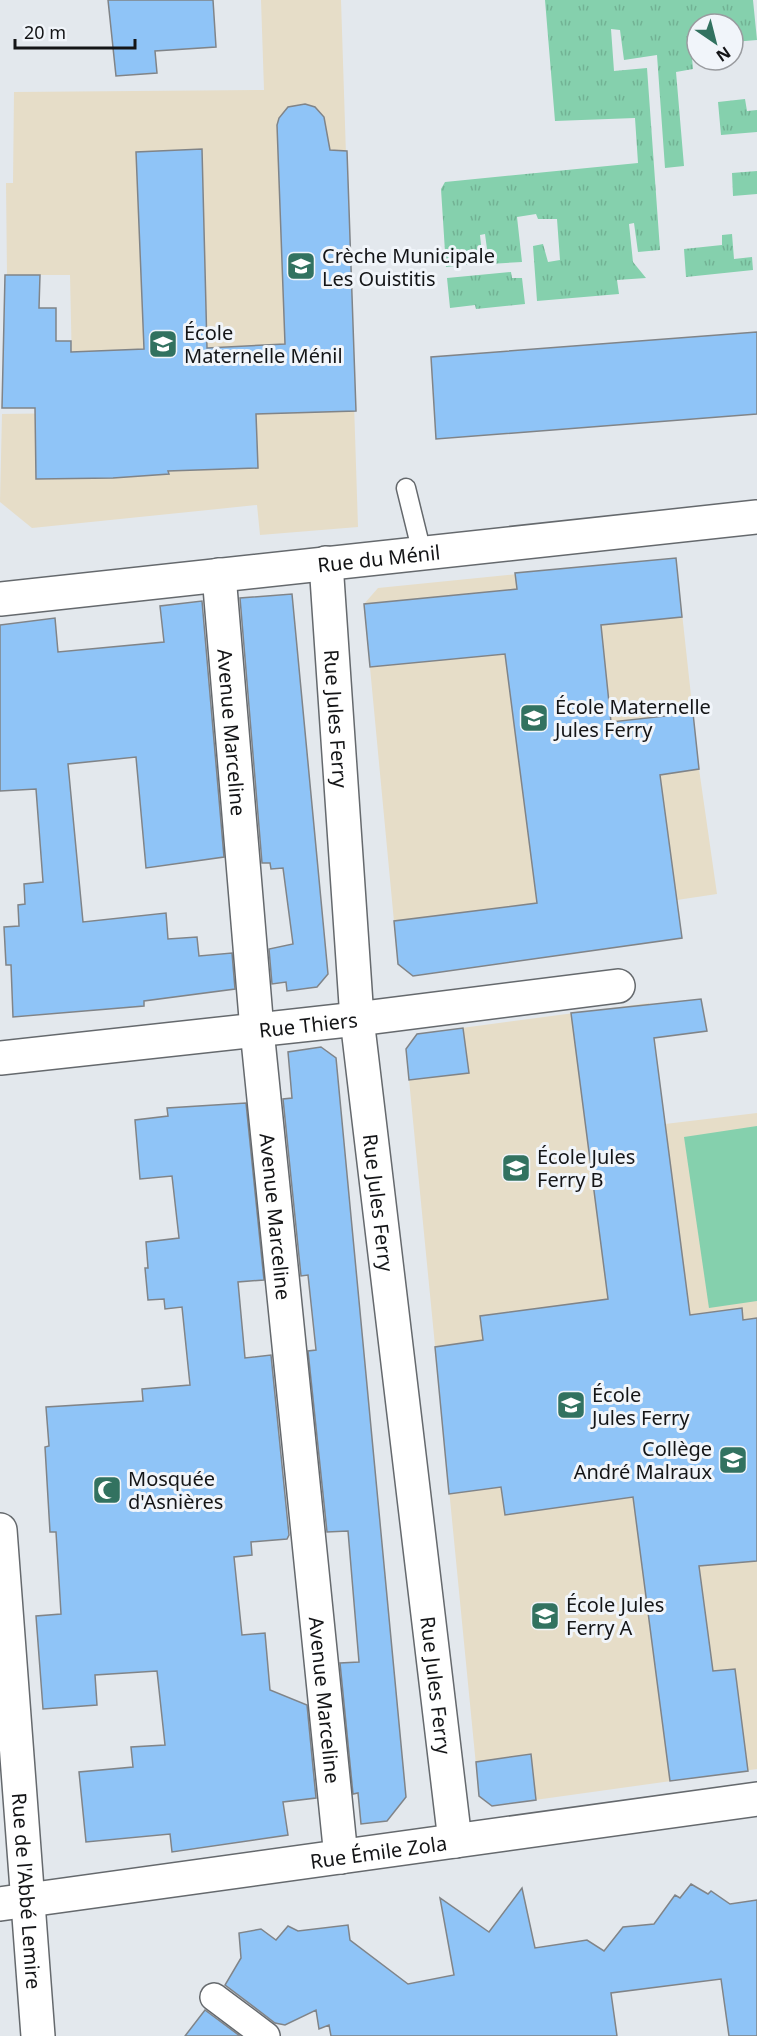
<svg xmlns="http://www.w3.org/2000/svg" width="757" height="2036" font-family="'Noto Sans',sans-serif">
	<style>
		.education { fill: #e6ddc8 }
		.grass { fill: url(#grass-tufts) }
		.pitch { fill: #85d0ad }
		.building { fill: #8fc4f7; stroke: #808488; stroke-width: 1.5 }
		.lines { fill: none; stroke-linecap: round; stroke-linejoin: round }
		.service-casing { stroke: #65696d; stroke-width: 21 }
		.pedestrian-casing { stroke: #65696d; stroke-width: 30 }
		.minor-casing { stroke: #65696d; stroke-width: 36 }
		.service { stroke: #fff; stroke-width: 18 }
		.pedestrian { stroke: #fff; stroke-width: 27 }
		.minor { stroke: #fff; stroke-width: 33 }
		.labels { text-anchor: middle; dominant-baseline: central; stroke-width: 6; stroke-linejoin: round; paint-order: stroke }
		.poi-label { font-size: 20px; fill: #141517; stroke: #f1f5fa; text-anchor: start }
		.street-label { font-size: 20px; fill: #141517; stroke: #f1f5fa }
	</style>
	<defs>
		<pattern id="grass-tufts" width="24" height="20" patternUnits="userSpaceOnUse" patternTransform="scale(1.5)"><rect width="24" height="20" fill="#85d0ad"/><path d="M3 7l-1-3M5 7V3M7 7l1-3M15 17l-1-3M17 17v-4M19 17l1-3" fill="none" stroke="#72b294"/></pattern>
	</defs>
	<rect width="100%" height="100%" fill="#e3e8ed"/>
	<path class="education" d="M261,0h80l17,527 -98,8 -3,-30 -225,23 -32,-26 2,-88 71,-1 -3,-138h-63l-1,-92h7l1,-91 250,-2z
		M676,558l23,211 18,125 -40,6 5,38 -41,6 -243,20 -34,-360 14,-16z
		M649,1003l16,121 92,-11v656l-265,37 -13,-10 -73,-747 11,-15z"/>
	<path class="grass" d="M545,0h208l4,40 -24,2v-18h-36v22l-6,1 2,22 -17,3 8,94 -19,2 -8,-113 -33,5 -4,-30 -9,-1 3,42 33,-3 13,182 -22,2 -4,-29 -5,1 4,38 13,16 -29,2 2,14 -82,7 -4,-55 10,-2 5,18 12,-2 -3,-41h-19l-2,-5 -19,3 5,45 -33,2 -4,-30 -5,1 3,28 -37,4 -5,-78 4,-7 193,-19 -3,-45 -80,3z
		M745,99l2,12 10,-1v22l-36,3 -3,-33z
		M757,171v23l-24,2 -1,-23z
		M732,234l2,25 18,-2 1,13 -67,7 -2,-28 38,-4v-10z
		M511,272l1,6h10l3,26 -49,5 -1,-4 -25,3 -3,-30z"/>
	<path class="pitch" d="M757,1126v175l-48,7 -25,-171z"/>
	<path class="building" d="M108,0h105l3,47 -61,4 2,22 -41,3z
		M305,104l10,3 9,10 6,33 17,1 9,260 -100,3 2,54 -90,3 1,3 -56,4 -77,1 -1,-71h-33l3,-133h35l-1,33h17v33h15v11l73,-3 -8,-197 66,-3 5,199 78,-4 -8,-219 2,-7 9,-11z
		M757,332v82l-321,25 -5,-82z
		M676,558l6,59 -81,8 10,97 82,-9 6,56 -39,6 22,163 -269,38 -15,-12 -4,-43 143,-18 -32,-249 -135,13 -6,-63 153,-15 -2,-16z
		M292,594l36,380 -11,13 -30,4 -1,-9 -14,2 -3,-35 24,-5 -10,-76 -12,1 -1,-6h-8l-22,-265z
		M202,601l22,256 -78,11 -10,-111 -68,7 15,158 83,-9 2,26 29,-2 2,19 33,-3 3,36 -91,12v5l-131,11 -2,-52h-5l-2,-38 15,-1 -1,-21 7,-1 -1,-20 19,-2 -7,-93 -36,2v-166l55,-7 3,34 106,-10 -4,-36z
		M701,999l6,32 -53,7 36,277 52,-7 1,12 14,-2v243l-58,5 14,105 22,-2 13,102 -78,10 -37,-284 -128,18 -4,-28 -52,7 -14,-147 48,-7 -3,-24 128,-17 -37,-286z
		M463,1028l6,45 -60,7 -3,-31 11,-15z
		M321,1047l15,11 70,739 -19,24 -26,3 -3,-31 -5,1 -13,-131 19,-1 -11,-131 -21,1 -19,-181 8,-1 -8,-75 -7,1 -18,-177 9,-1 -4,-46z
		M246,1103l18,177 -26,2 7,76 26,-3 18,180 -2,4 -36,3 1,13 -18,2 8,78 23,-2 5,57 37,15 9,93 -33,4 5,33 -116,17 -2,-18 -84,8 -7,-70 54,-5 -2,-20 34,-2 -8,-74 -62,4 2,30 -54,4 -7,-93 25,-2 -5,-82h-6l-5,-85 4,-1 -3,-39 97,-6 -1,-12 48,-4 -8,-78 -17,2 -1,-10 -16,1 -3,-32h3l-2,-26 33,-4 -7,-62 -32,3 -5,-59 33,-4 -1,-8z
		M531,1754l5,46 -44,6 -13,-10 -3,-34z
		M691,1884l17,10 3,-3 19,13 27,-4v136h-28l-8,-57 -110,14 6,43h-286l-2,-11 -10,4 -3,-19 -31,15 -10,-2 -50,-38 16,-27 -2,-25 22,-4 15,11 12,-14 10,5 50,-6 2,15 58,44 46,-9 -14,-77 49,34 33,-44 13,60 52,-8 17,11 19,-24 31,-3 21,-29 5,3z
		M205,2010l35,26h-55z"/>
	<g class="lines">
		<g class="service-casing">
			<path id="service" d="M406,488l16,65"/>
		</g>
		<g class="pedestrian-casing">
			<path id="pedestrian" d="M214,1997l52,39"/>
		</g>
		<g class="minor-casing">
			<g id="minor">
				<path id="s1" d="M326,563l31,456 98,822"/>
				<path id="s2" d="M219,575l38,455 84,827"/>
				<path id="s3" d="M0,599l757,-82"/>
				<path id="s4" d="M0,1058l357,-39 261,-33"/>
				<path id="s5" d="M0,1530l38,506"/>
				<path id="s6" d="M0,1904l757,-105"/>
			</g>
		</g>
		<use href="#service" class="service"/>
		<use href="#pedestrian" class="pedestrian"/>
		<use href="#minor" class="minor"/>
	</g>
	<defs>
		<g id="school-square" transform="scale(1.5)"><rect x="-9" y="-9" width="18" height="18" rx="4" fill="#327260" stroke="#f1f5fa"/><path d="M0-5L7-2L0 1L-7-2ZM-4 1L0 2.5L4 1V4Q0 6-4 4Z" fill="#fff"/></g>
		<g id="mosque-square" transform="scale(1.5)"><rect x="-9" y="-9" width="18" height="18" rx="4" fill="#327260" stroke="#f1f5fa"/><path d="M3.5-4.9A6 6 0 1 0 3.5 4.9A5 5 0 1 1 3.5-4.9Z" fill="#fff"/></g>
	</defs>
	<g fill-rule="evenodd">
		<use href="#school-square" x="301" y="266"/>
		<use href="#school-square" x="163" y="344"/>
		<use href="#school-square" x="534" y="718"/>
		<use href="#school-square" x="516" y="1168"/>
		<use href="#school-square" x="571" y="1405"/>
		<use href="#school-square" x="733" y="1460"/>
		<use href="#mosque-square" x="107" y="1490"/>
		<use href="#school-square" x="545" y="1616"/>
	</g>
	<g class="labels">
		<g class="poi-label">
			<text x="322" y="255">Crèche Municipale<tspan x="322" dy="23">Les Ouistitis</tspan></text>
			<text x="184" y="332">École<tspan x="184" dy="23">Maternelle Ménil</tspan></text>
			<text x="555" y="706">École Maternelle<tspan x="555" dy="23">Jules Ferry</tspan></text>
			<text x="537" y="1156">École Jules<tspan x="537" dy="23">Ferry B</tspan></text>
			<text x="592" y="1394">École<tspan x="592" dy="23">Jules Ferry</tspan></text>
			<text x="712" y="1448" text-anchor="end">Collège<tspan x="712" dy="23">André Malraux</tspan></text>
			<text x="128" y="1478">Mosquée<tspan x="128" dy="23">d'Asnières</tspan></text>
			<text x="566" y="1604">École Jules<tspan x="566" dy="23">Ferry A</tspan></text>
		</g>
		<g class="street-label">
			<text stroke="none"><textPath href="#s3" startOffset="381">Rue du Ménil</textPath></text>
			<text stroke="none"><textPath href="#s1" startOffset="156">Rue Jules Ferry</textPath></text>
			<text stroke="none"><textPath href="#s2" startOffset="158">Avenue Marceline</textPath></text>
			<text stroke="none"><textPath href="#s4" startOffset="310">Rue Thiers</textPath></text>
			<text stroke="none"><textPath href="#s1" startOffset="642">Rue Jules Ferry</textPath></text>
			<text stroke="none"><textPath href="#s2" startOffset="644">Avenue Marceline</textPath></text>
			<text stroke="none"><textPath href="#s1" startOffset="1128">Rue Jules Ferry</textPath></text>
			<text stroke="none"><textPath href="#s2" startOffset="1130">Avenue Marceline</textPath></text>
			<text stroke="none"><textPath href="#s6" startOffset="382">Rue Émile Zola</textPath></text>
			<text stroke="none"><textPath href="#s5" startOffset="362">Rue de l'Abbé Lemire</textPath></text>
		</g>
	</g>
	<g transform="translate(715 42) rotate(145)"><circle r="28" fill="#f1f5fa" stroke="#999b9f" stroke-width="1.5"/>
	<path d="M0-4.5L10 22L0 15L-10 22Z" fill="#327260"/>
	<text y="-9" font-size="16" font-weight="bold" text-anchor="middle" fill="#141517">N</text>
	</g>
	<path d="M15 39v9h120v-9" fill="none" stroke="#141517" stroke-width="3"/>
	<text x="24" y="39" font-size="18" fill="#141517" stroke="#f1f5fa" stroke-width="4.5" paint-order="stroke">20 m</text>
</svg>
